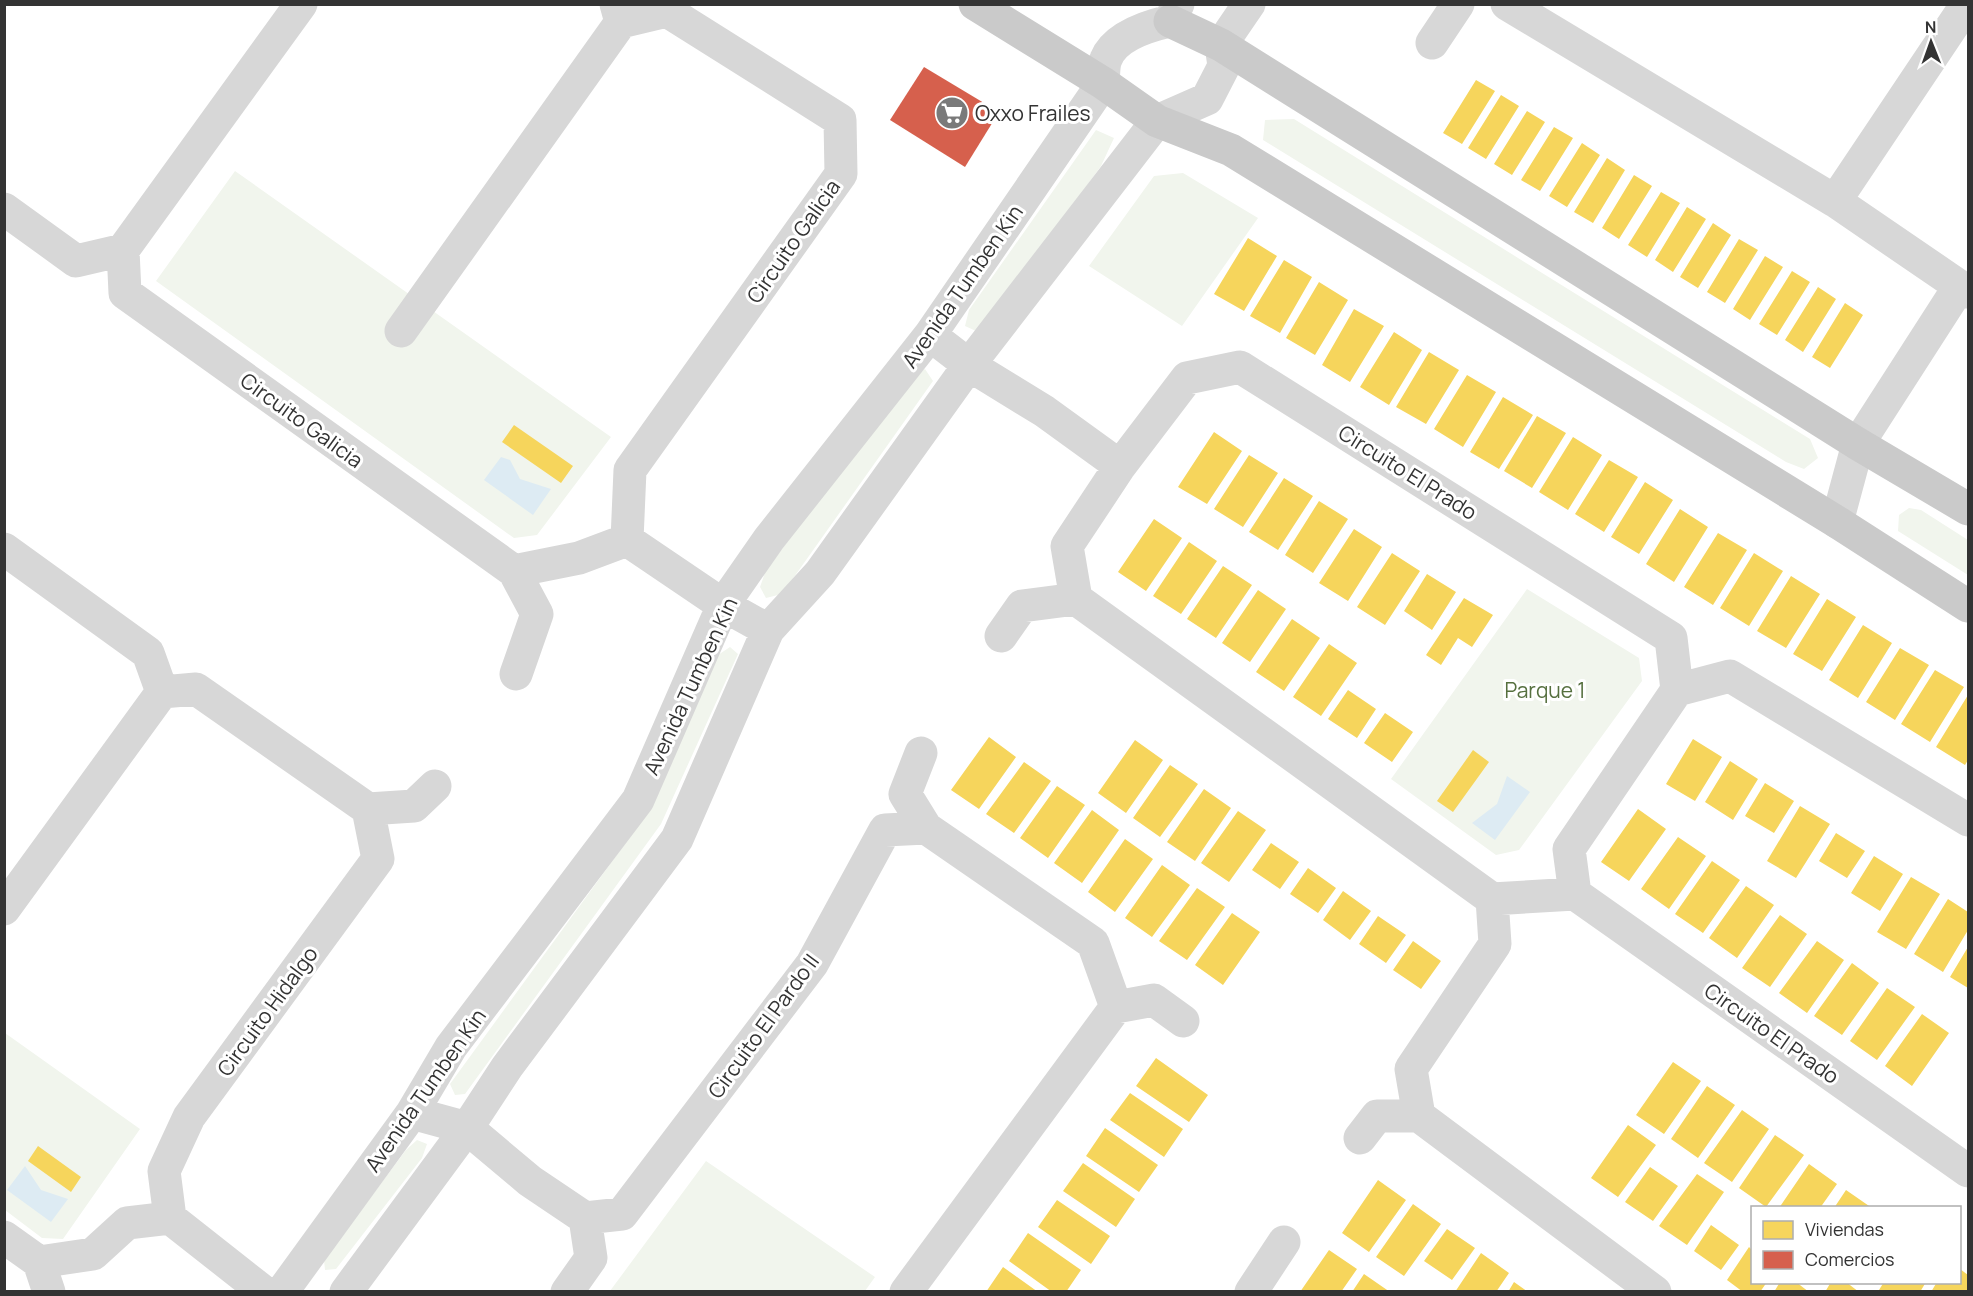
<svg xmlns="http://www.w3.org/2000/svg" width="1973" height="1296" font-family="Manrope,sans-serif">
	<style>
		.green { fill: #f1f5ed }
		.water { fill: #ddebf3 }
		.homes { fill: #f6d55c }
		.shops { fill: #d6604d }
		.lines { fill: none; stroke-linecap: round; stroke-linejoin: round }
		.minor { stroke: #d7d7d7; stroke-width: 33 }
		.major { stroke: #cacaca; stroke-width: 33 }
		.labels { text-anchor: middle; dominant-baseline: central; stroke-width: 6; stroke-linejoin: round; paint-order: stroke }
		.poi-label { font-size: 21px; fill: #333; stroke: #fff; text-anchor: start }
		.street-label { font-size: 21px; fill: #333; stroke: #fff }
		.park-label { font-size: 21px; fill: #56703f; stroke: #fff }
	</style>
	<rect width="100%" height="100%" fill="#fff"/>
	<path class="green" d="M1294,119l516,320 8,19 -14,11 -18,-7 -523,-322 2,-20z
		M1096,130l18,8 -13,28 -108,149 -17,16 -11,-5 4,-16z
		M235,171l376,266 -74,98 -23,3 -358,-257z
		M1183,173l75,45 -76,108 -93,-60 65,-90z
		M925,369l8,12 -151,213 -16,4 -6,-11 6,-17 147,-194z
		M1909,508l12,2 47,30v35l-70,-44 1,-16z
		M1527,589l112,69 3,23 -123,169 -23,5 -105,-76z
		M730,647l8,7 -77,170 -196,270 -10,1 -5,-11 193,-265 75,-164z
		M5,1033l135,96 -77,110 -21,-1 -37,-28z
		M417,1140l10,4 -5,14 -86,111 -11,1 -1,-10 82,-110z
		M706,1161l169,116 -10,14h-255z"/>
	<path class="water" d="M501,457l9,3 10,19 31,10 -18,26 -49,-35z
		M1507,776l23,16 -35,48 -23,-17 25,-19z
		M25,1166l16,24 27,9 -17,23 -44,-32z"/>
	<path class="homes" d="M1476,80l19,11 -33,53 -19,-11z
		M1501,95l18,11 -33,53 -18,-11z
		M1527,111l18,11 -33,53 -18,-11z
		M1554,127l19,11 -33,53 -19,-11z
		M1582,143l18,12 -33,52 -18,-11z
		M1607,158l18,12 -32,53 -19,-11z
		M1634,175l18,11 -33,53 -17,-11z
		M1661,192l19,11 -33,54 -19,-12z
		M1687,207l19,12 -33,53 -18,-12z
		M1713,223l18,12 -33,53 -18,-11z
		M1248,238l29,18 -33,55 -30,-17z
		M1739,239l19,11 -33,53 -18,-11z
		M1765,256l18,11 -33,53 -17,-11z
		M1284,260l28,17 -32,56 -30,-17z
		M1792,271l18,11 -33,53 -18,-11z
		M1319,282l29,18 -33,55 -29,-17z
		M1818,287l18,12 -33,53 -18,-12z
		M1845,303l18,12 -33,53 -18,-11z
		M1354,309l30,17 -34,56 -28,-17z
		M1394,332l28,18 -33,55 -29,-18z
		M1429,352l30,18 -33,54 -30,-17z
		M1467,375l29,17 -33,55 -29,-18z
		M1503,397l30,18 -34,54 -29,-17z
		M1537,416l29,17 -34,55 -28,-17z
		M514,425l59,41 -12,17 -59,-41z
		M1214,432l28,19 -35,53 -29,-17z
		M1573,437l29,18 -34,55 -29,-18z
		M1249,455l29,18 -35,54 -29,-18z
		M1609,460l29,17 -34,55 -29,-18z
		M1284,478l29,18 -35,54 -29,-18z
		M1645,482l28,18 -34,54 -28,-17z
		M1319,501l29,18 -35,54 -28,-18z
		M1680,509l28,18 -34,55 -28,-18z
		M1154,519l28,19 -36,53 -28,-19z
		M1354,529l28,18 -34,54 -29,-18z
		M1718,533l29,17 -34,55 -29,-18z
		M1189,542l28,19 -36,53 -28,-18z
		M1392,553l28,18 -35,54 -28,-18z
		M1754,553l29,18 -34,55 -29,-18z
		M1223,566l29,19 -36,53 -29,-19z
		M1427,574l29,18 -24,38 -28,-19z
		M1791,576l29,18 -34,54 -29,-17z
		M1258,590l28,19 -36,53 -28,-19z
		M1464,598l29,17 -21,32 -14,-9 -17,27 -15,-10z
		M1827,599l29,18 -34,54 -29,-17z
		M1292,619l28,19 -36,53 -28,-19z
		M1863,625l29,18 -34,55 -29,-18z
		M1329,644l28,19 -36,53 -28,-19z
		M1900,648l29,17 -34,55 -29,-18z
		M1935,670l29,17 -34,55 -29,-18z
		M1348,690l28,19 -19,29 -29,-19z
		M1968,695v65l-3,5 -29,-18z
		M1385,713l28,19 -21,30 -28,-19z
		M989,737l27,20 -37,52 -28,-19z
		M1693,739l29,18 -27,44 -29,-17z
		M1135,740l28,20 -37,53 -28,-20z
		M1473,750l16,12 -36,50 -16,-11z
		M1730,761l28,18 -25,41 -28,-18z
		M1024,762l27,19 -37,52 -28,-19z
		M1170,765l28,19 -38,53 -27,-19z
		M1765,783l29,18 -20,32 -29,-17z
		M1057,786l28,19 -37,53 -28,-20z
		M1204,789l27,19 -36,53 -28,-19z
		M1800,806l30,18 -34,54 -29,-17z
		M1638,809l28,20 -37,52 -28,-19z
		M1092,810l27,20 -37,53 -28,-20z
		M1238,811l28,19 -37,52 -28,-19z
		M1836,833l29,18 -18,27 -28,-17z
		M1678,837l28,19 -37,53 -28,-20z
		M1125,839l28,20 -38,53 -27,-20z
		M1271,843l28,19 -19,27 -28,-19z
		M1874,856l29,18 -23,37 -29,-18z
		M1712,861l28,19 -37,53 -28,-19z
		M1162,865l28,20 -38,52 -27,-19z
		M1308,868l28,20 -18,25 -28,-19z
		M1911,877l29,17 -34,55 -29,-17z
		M1746,886l28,19 -37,53 -28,-20z
		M1197,888l28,19 -38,53 -28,-19z
		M1343,891l28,20 -21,29 -27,-20z
		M1948,899l20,13v18l-25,42 -29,-18z
		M1232,913l28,19 -37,53 -28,-20z
		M1780,915l27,19 -37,53 -28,-19z
		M1378,916l28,19 -20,28 -27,-19z
		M1413,941l28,20 -20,28 -28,-19z
		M1817,941l27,19 -37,53 -28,-20z
		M1968,947v41l-18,-11z
		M1852,963l27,20 -37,52 -28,-19z
		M1887,988l28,19 -38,53 -27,-19z
		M1922,1014l27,19 -37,53 -27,-20z
		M1156,1058l52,37 -19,27 -53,-36z
		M1673,1062l28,19 -37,53 -28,-19z
		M1707,1086l28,19 -37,53 -27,-19z
		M1130,1093l53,36 -19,28 -54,-37z
		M1742,1110l27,19 -37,53 -28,-19z
		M1628,1125l28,20 -38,52 -27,-19z
		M1105,1128l53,37 -19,27 -53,-36z
		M1775,1135l29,20 -38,52 -27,-19z
		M38,1146l43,31 -10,15 -43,-31z
		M1083,1163l52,36 -19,28 -53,-36z
		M1809,1164l28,20 -17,24h-41z
		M1650,1167l28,19 -25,35 -28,-19z
		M1697,1174l27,18 -37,53 -28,-19z
		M1378,1180l28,20 -37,52 -27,-19z
		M1846,1190l26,18h-38z
		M1057,1200l53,36 -19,28 -53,-37z
		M1413,1204l28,20 -37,52 -28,-19z
		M1711,1225l28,20 -18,25 -27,-19z
		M1447,1229l28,19 -23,32 -28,-19z
		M1028,1233l53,37 -15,22h-14l-43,-31z
		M1749,1247l3,3v32h15l-7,10h-17l-16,-12z
		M1329,1250l28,19 -16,23h-41z
		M1481,1253l28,20 -13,19h-41z
		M1003,1267l35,25h-52z
		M1960,1269l8,6v17h-37l6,-10h23z
		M1364,1274l26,18h-38z
		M1514,1282l14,10h-20z
		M1780,1282h16l13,10h-35z
		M1831,1282h15l13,10h-34z
		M1884,1282h42l-6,10h-38l-3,-2z"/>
	<path class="shops" d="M924,67l75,45 -34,55 -75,-47z"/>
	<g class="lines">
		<path class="minor" d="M1507,4l328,197 133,91
			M1432,43l26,-39
			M1835,201l132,-197
			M4,209l72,52 47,-11 2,43 389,278
			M123,250l178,-246
			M401,331l220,-309
			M930,335l39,30 75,46 76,55
			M1837,522l21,-78 101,-157
			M627,540l96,65 45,25
			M4,549l144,104 14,39 34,-3 172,120
			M1076,599l-9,-53 53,-80 67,-88 53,-11 431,271 6,52 53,-14 238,144
			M1001,636l21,-30 54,-7 416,300 83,-5 393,277
			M516,674l21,-60 -23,-43 65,-13 48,-18 3,-70 211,-296 -1,-54 -173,-109 -46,11 -5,-18
			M926,828l167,115 23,64 38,-7 29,21
			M1575,894l-6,-45 108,-159
			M4,909l158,-217
			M412,1113l55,15 63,53 55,37
			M1419,1116l-8,-47 84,-125 -3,-45
			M1360,1138l17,-22h42l236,176
			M170,1218l-6,-47 25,-54 189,-258 -10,-50 46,-3 21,-20
			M4,1237l35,25
			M49,1292l-10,-30 54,-8 34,-31 43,-5 94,74
			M282,1292l130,-179 39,-66 187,-247 85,-195 46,-66 161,-204 173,-252c1,-7 0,-17 3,-24 9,-23 42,-33 64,-38l8,-17
			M346,1292l121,-164 40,-61 170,-228 91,-209 52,-57 149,-208 188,-244 50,-22 17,-33 -3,-21 28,-41
			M567,1292l24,-34 -6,-40 37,-4 190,-250 73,-134 41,-2 -21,-34 16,-41
			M906,1292l210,-285
			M1251,1292l33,-50"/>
		<path class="major" d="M975,4l128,79 54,38 74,29 606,372 131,84
			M1170,21l51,24 637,399 110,65"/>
	</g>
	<defs>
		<g id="supermarket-disc" transform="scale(1.725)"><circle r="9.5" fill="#7a7a7a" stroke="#fff"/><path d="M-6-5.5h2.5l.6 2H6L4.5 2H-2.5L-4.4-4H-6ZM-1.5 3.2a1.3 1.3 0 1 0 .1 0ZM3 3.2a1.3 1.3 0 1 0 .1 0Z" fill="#fff"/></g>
	</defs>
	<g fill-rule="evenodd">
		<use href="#supermarket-disc" x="952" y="113"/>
	</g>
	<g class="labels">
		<g class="poi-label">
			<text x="975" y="113">Oxxo Frailes</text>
		</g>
		<g class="street-label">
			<text transform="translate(793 241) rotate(-55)">Circuito Galicia</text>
			<text transform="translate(962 286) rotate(-55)">Avenida Tumben Kin</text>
			<text transform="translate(302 420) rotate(36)">Circuito Galicia</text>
			<text transform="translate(1408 472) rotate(32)">Circuito El Prado</text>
			<text transform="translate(690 686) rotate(-65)">Avenida Tumben Kin</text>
			<text transform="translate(267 1011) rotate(-54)">Circuito Hidalgo</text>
			<text transform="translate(763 1026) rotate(-54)">Circuito El Pardo II</text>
			<text transform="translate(1772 1033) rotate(35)">Circuito El Prado</text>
			<text transform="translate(425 1090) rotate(-55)">Avenida Tumben Kin</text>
		</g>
		<g class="park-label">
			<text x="1545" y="690">Parque 1</text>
		</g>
	</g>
	<rect width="1973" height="1296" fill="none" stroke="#333333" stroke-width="12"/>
	<rect x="1751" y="1206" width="210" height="78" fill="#ffffff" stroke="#adadad" stroke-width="1.5"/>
	<rect x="1763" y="1221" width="30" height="18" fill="#f6d55c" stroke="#adadad" stroke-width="1.5"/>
	<text x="1805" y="1236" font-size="18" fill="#333333">Viviendas</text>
	<rect x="1763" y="1251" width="30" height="18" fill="#d6604d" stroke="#adadad" stroke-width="1.5"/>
	<text x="1805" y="1266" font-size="18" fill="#333333">Comercios</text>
	<g transform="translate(1931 42) rotate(359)" stroke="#ffffff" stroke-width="4.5" paint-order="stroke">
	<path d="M0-4.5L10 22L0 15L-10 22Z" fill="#333333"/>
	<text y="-9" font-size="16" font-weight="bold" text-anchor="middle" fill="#333333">N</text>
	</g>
</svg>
